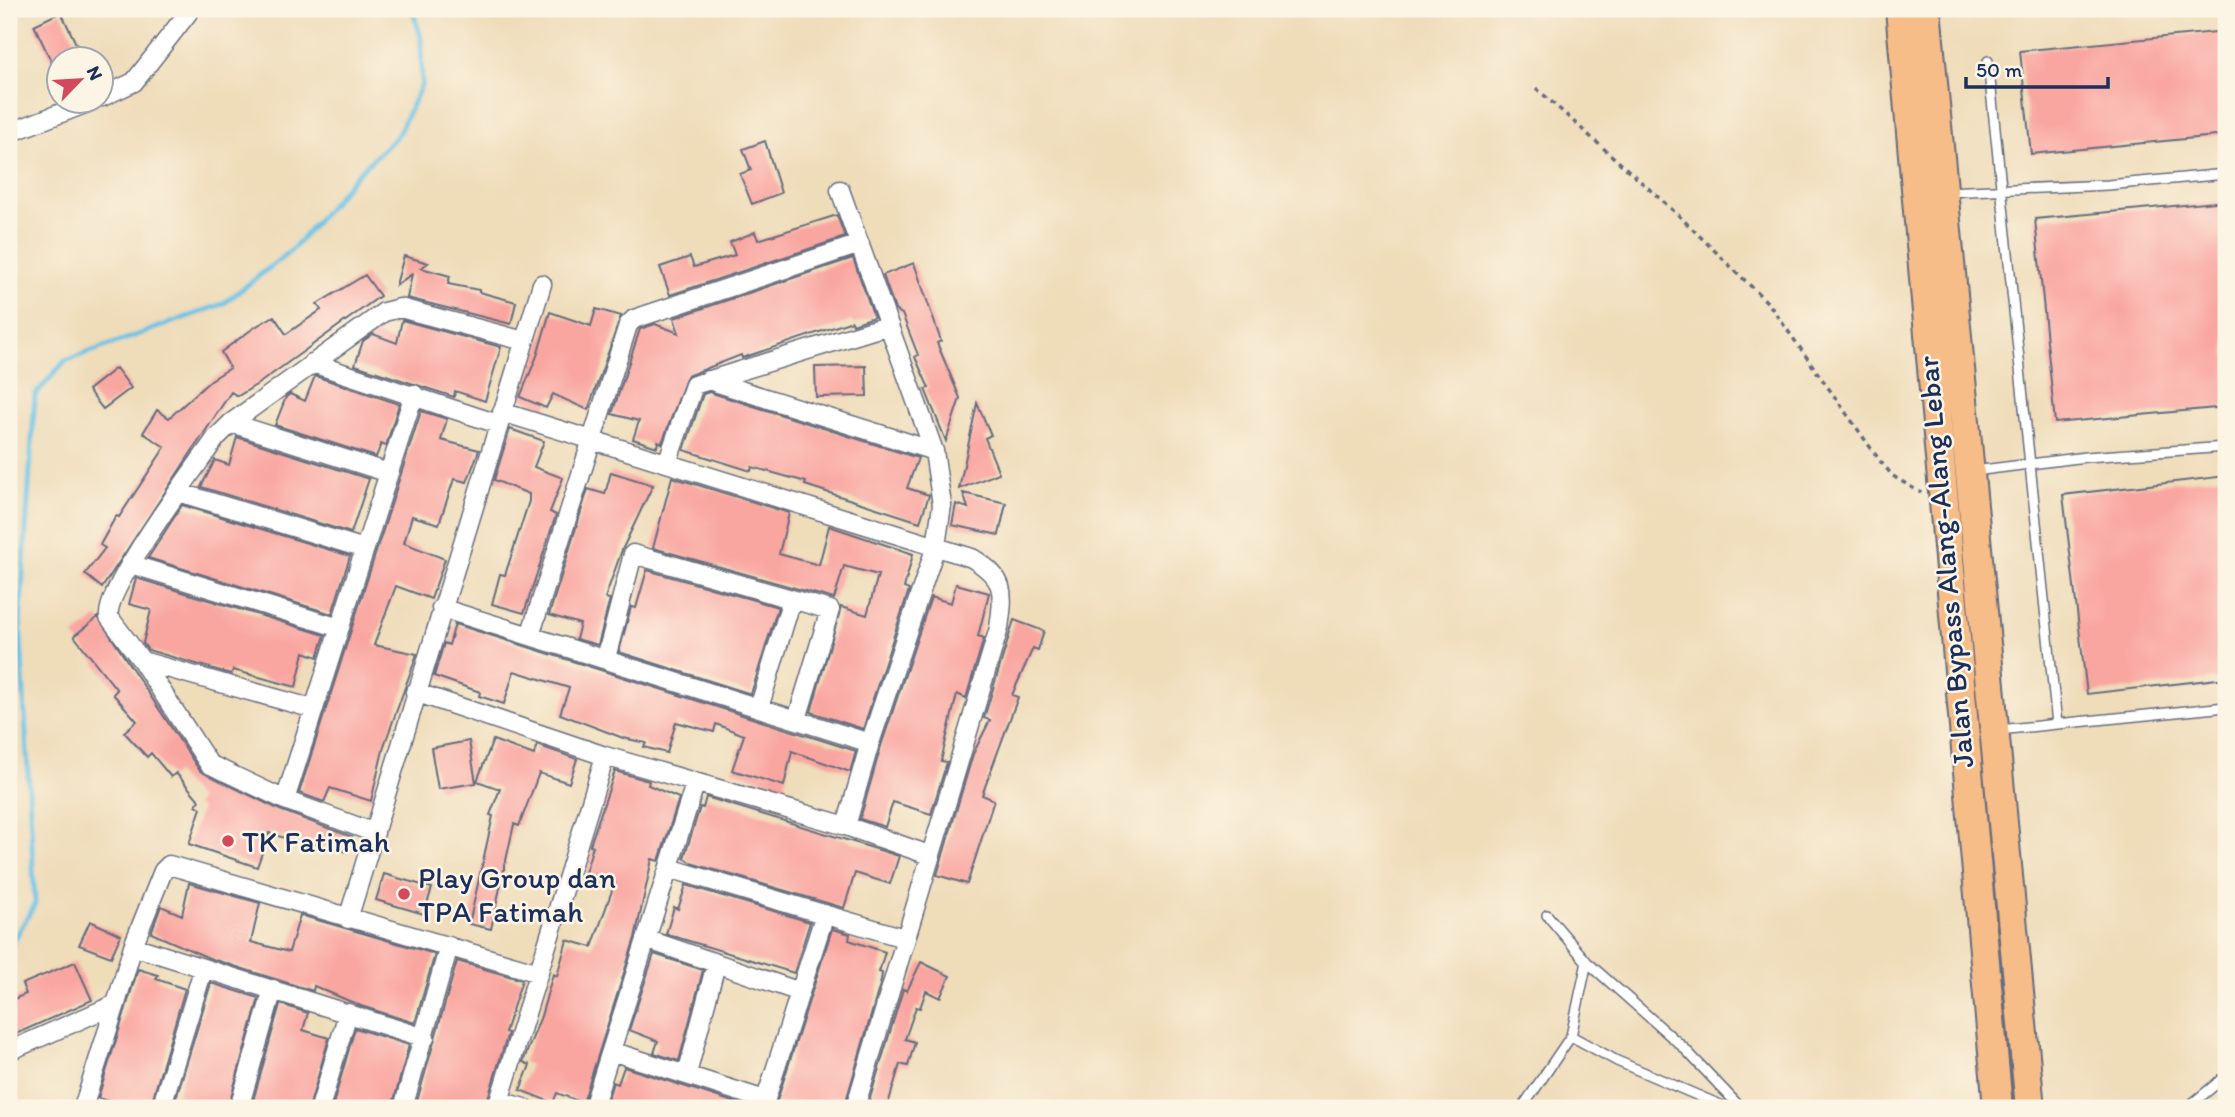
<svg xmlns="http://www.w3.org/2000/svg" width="2235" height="1117" font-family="Itim,sans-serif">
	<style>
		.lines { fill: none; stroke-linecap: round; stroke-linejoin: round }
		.stream { stroke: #67c2e5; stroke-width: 5 }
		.building { fill: #f9a6a0 }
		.service-casing { stroke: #656c7e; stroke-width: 12 }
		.minor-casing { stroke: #656c7e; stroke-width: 21 }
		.trunk-casing { stroke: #656c7e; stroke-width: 32 }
		.path { stroke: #656c7e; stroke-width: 3.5; stroke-dasharray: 5 5; stroke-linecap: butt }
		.service { stroke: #fff; stroke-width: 9 }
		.minor { stroke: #fff; stroke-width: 18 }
		.trunk { stroke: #f7bd88; stroke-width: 28 }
		.poi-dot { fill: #d1495b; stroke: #fcf5e5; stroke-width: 2.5 }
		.labels { text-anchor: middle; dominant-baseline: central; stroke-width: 5; stroke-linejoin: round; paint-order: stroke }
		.street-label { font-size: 30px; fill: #1b2f5e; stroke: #fcf5e5 }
		.poi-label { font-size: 30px; fill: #1b2f5e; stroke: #fcf5e5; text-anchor: start }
	</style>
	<rect width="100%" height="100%" fill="#fcf5e5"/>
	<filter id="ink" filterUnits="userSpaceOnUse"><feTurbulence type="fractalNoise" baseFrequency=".0143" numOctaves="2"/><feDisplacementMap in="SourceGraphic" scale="14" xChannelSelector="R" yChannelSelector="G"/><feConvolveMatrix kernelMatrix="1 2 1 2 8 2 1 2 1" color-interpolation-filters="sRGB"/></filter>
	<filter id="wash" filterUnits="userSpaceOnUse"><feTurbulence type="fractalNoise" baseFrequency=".00686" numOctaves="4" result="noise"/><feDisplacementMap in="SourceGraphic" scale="28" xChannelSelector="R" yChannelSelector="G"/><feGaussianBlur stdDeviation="1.57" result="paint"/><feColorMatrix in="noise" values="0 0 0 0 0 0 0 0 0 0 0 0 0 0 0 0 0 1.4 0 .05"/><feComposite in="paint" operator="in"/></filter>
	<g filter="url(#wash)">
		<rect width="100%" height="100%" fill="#efdcb9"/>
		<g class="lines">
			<path class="stream" d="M9,949l26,-45 -15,-283 15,-226 30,-34 158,-57 69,-54 64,-75 41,-39 25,-52 -1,-47 -9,-28"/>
		</g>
		<g id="blocks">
			<path class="building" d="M61,12l18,38 -27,13 -18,-38z
				M2226,31v104l-195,19 -11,-103z
				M765,141l16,52 -29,11 -12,-30 11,-4 -8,-21z
				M2226,201v206l-171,16 -20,-204z
				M837,215l8,22 -175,58 -10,-28 30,-10 4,10 41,-12 -5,-13 25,-10 3,8z
				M404,256l24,7 -7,5 29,8 -2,8 31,6v2l37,10 -5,22 -104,-26 5,-24 -16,11z
				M853,258l21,59 -21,7 -1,-3 -110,37 -1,-3 -54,21 -25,67 -4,-2 -1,6 -24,-8 6,-18 -27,-7 28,-85 15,-5 24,9 -5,-15z
				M914,263l27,78 -4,2 23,55 -14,43 -21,-52 4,-1 -14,-31 3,-2 -16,-41 -7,-4 -12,-35z
				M365,275l15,21 -119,86 -23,14 -7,-4 -129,196 -17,-14 20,-26 -5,-3 16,-29 3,1 46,-70 -22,-14 14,-23 12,8 42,-38 19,-12 -9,-16 34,-25 19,-11 12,18 35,-24 -4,-6z
				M596,309l25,7 -33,94 -35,-16 -7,14 -26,-11 17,-41 13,-44 41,14z
				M402,320l99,27 -16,54 -30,-10 -1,6 -99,-32 8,-24 10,-7 24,9z
				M866,366l1,30 -51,1 -1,-30z
				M116,368l15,20 -28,21 -15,-19z
				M315,376l84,28 -13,42 -5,-2 -5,13 -101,-32 11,-28 4,-3 15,7z
				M709,392l209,66 -11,30 22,7 -9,27 -115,-37 1,-3 -54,-15 -1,4 -67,-21 19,-56z
				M977,403l14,32 -6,3 14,35 -40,16z
				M421,411l26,8 -6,21 38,10 -12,32 -13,-3 -15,45 -27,-8 -8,27 41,16 -14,40 -35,-13 -22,59 43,9 -33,92 -13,55 -41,-13 -6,14 -25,-9z
				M510,429l34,12 -10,26 29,11 -13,34 6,3 -32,98 -32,-9 8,-30 5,1 24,-74v-7l-35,-14z
				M237,437l132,42 -18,54 -150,-46 14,-27 14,5z
				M611,472l42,13 -31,65 -17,48 5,1 -12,46 -22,-6 4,-15 -31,-9 39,-126 17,5z
				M2226,476v202l-139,16 -24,-199z
				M672,477l117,36 -10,41 40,11 10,-39 84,28 -9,34 5,2 -46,139 -52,-17 30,-105 26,8 11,-40 -34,-9 -10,33 -181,-51z
				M963,493l43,10 -7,32 -47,-10 4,-21 12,4z
				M182,505l168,51 -18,58 -184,-56z
				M647,570l131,37 -27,87 -132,-42 12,-45 5,1z
				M136,578l189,57 -7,22 -14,-5 -8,35 -63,-17 -2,4 -83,-24 -5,-7 8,-33 -22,-6z
				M956,584l33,9 -11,43 6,2 -18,60 -9,-4 -16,67 6,1 -16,52 -38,-12 -8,25 -25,-8 21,-73 50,-149 20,6z
				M98,617l102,154 80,39 72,27 -4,15 -37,-9 -1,3 -41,-13 -12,34 -68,-23 12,-36 -5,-3 3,-5 -23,-27 -5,4 -20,-24 -4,4 -23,-25 13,-11 -24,-27 4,-4 -43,-54z
				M1014,620l30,11 -6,19 -5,-2 -21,47 6,2 -36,98 12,5 -27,84 -30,-9 36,-121 17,-34 -6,-2z
				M455,624l401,127 -6,21 -58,-21 -8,35 -52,-16 12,-35 -28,-11 -2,8 -38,-10 -9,31 -23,-6 2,-4 -23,-5 -63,-24 9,-26 -55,-17 -10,33 -25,-8 1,-4 -46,-16 10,-33 5,2z
				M493,740l41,15 3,-10 40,14 -8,24 -30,-10 -20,53 -5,-2 -23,105 -22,-5 24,-108 -3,-1 10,-26 -23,-8z
				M469,741l7,42 -38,6 -7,-41z
				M615,771l34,10 -1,4 31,13 -20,63 -7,-2 -17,79 -52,165 -26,-10 -4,10 -33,-13 10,-25 -7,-3 18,-46 12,-42 4,2 10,-36 25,7 23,-65 -30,-9 8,-27 -3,-1z
				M706,797l193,59 -9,28 -35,-11 -11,35 -150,-44 -10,-6 16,-51 3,1z
				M384,874l48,14 -8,26 -48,-14z
				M189,883l71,20 -9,39 38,10 11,-37 135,39 -20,69 -54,-17 -47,-20 -1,5 -104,-33 -58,-25 10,-27 21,9z
				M686,885l124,37 -16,51 -128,-39 8,-27 4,2z
				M90,921l31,14 -10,22 -32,-12z
				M832,929l18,5 -1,6 36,12 -6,20 3,1 -1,8 -37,127h-30l-17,-5 -1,5h-5l-15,-4z
				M654,954l49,16 -24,91 -25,-8 4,-12 -29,-11z
				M457,961l65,19 -17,52 3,1 -23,75h-70z
				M75,962l17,38 -83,37v-36l17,-7 -4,-10z
				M921,962l29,14 -10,22 -14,-7 -6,17 -4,-1 -11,32 10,3 -7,24 -8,-2 -13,44h-20l36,-119 4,2z
				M138,969l20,6 -2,4 29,10 -35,119h-30l1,-3 -23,-7z
				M211,983l48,15 -31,110h-55z
				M280,1004l28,9 -5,17 26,8 -20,70h-58z
				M355,1028l54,17 -17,63h-60z
				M624,1067l128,41h-85l-14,-4 -2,4h-46l8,-26 5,2z"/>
		</g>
	</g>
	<g filter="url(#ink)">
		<use href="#blocks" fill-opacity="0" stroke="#656c7e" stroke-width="2"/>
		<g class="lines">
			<g class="service-casing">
				<path id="service" d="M1988,61l69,663 169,-17
					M1946,192l162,-7 118,-11
					M1974,471l112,-14 140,-10
					M1999,730l58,-6
					M1547,915l40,47 96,85 58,61
					M1571,1036l46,25 110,47
					M1522,1108l49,-72 16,-74
					M2187,1108l39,-32"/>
			</g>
			<g class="minor-casing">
				<path id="minor" d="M102,97l32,-15 57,-73
					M9,133l81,-31
					M840,190l94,261 8,54 -6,41 -66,197 -24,83
					M312,363l186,61
					M708,380l226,71
					M502,412l470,146c34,21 32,33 27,70l-144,480
					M231,423l158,50
					M667,463l27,-78 195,-60
					M178,492l187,57
					M130,564l210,64
					M441,608l429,135
					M530,636l98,-311 6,-6 226,-75
					M606,658l27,-104 197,56 -33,109
					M142,661l172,48
					M415,692l190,64 241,70 83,29
					M759,708l33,-109
					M285,800l129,-406
					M375,833l-90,-33 -76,-36 -67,-103 -33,-44c-5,-28 87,-150 107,-179l15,-15 153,-111 16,-4 124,33
					M669,868l235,70
					M348,919l194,-635
					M646,939l154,53
					M133,946l292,92
					M9,1051l107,-47 17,-58 30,-75 6,-6 370,108
					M611,1051l154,49
					M687,1074l29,-110
					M499,1101l25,7
					M83,1108l33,-104
					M161,1108l42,-138
					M239,1108l34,-119
					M320,1108l28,-95
					M403,1108l46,-162
					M497,1108l108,-352
					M593,1108l102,-324
					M763,1108l62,-194"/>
			</g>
			<g class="trunk-casing">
				<path id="trunk" d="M1900,9l98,1099
					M1926,9l104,1099"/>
			</g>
			<path class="path" d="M1536,88l140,125 93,91 111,157 13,15 28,17"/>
			<use href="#service" class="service"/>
			<use href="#minor" class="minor"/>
			<use href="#trunk" class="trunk"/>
		</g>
	</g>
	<g class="poi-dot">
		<circle cx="228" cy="841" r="7"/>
		<circle cx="404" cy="894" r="7"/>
	</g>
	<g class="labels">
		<g class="street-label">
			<text transform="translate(1945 562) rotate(-95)">Jalan Bypass Alang-Alang Lebar</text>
		</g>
		<g class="poi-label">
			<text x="242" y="841">TK Fatimah</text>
			<text x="418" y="877">Play Group dan<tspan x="418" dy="34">TPA Fatimah</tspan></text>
		</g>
	</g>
	<rect width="2235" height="1117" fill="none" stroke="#fcf5e5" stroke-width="35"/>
	<g transform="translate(80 80) rotate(65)"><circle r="33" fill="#fcf5e5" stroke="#a2a6af" stroke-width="2"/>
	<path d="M0-5L12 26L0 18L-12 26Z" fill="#d1495b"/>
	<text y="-10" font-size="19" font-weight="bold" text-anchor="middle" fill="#1b2f5e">N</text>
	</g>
	<path d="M1966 77v10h142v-10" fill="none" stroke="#1b2f5e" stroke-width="3.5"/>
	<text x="1976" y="77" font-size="21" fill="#1b2f5e" stroke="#fcf5e5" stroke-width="5" paint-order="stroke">50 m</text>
</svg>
